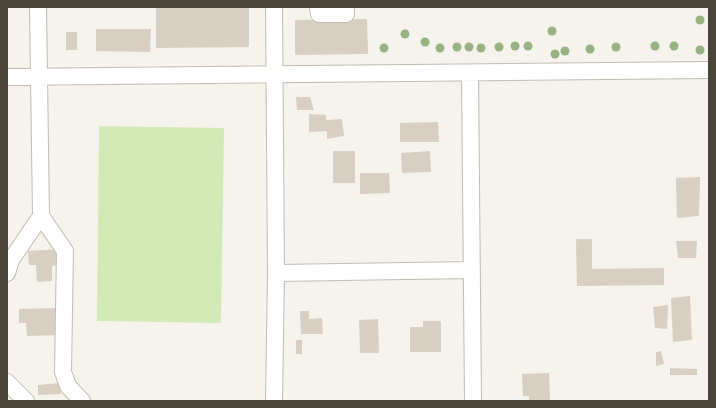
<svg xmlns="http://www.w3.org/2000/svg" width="716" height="408" font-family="Montserrat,sans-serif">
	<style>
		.green { fill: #d2eab5 }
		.building { fill: #d8cfc1 }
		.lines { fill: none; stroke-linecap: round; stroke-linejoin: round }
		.minor-casing { stroke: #c2bbae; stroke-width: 18 }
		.minor { stroke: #fff; stroke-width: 16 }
		.tree { fill: #97b381 }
	</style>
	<rect width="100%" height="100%" fill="#f6f3ec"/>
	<path class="green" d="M99,126l125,2 -3,195 -124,-2z"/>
	<path class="building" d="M156,7h93v40l-93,1z
		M367,19l1,35 -73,1v-35z
		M96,29h55l-1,23 -54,-1z
		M66,32h11v18h-11z
		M296,97h14l4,13h-17z
		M309,114l17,1v5l16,-1 2,17 -17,3v-8l-18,1z
		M438,122l1,20h-39v-19z
		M333,151h22v32h-22z
		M430,151l1,21 -29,1 -1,-20z
		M360,173h29l1,20 -30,1z
		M700,177l-1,39 -22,2 -1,-40z
		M576,239h16v30l72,-1v17l-87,1z
		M676,241h21l-1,17h-18z
		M60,249l1,16 -9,1v15l-15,1 -1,-17h-7l-1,-14z
		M690,296l2,44 -19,2 -2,-44z
		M668,305l-1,24 -12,-1 -2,-21z
		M59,308l1,27 -33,1 -1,-13h-7v-14z
		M300,311h9v8l13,-1 1,16h-22z
		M378,319l1,34h-19l-1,-33z
		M423,321h18v31h-31v-25h13z
		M296,340h6v14h-6z
		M661,351l3,13 -8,2v-14z
		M670,368l27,1v6h-27z
		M549,373l1,28h-21v-5h-6l-1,-22z
		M60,383l1,11 -23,1v-10z"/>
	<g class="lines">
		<g class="minor-casing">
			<path id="minor" d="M274,7l2,266 -2,128
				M318,7l1,7h27v-7
				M470,73l3,328
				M7,77l702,-7
				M41,216l24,35 -2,121 5,14 14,15
				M7,273l4,-13 30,-44 -3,-209
				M276,273l196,-3
				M7,382l19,19"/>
		</g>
		<use href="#minor" class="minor"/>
	</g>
	<g class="tree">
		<circle cx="700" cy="20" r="4.5"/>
		<circle cx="552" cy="31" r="4.5"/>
		<circle cx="405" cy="34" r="4.5"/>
		<circle cx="425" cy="42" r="4.5"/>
		<circle cx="515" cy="46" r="4.5"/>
		<circle cx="528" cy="46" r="4.5"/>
		<circle cx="655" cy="46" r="4.5"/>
		<circle cx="674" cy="46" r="4.5"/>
		<circle cx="457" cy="47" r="4.5"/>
		<circle cx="469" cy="47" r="4.5"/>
		<circle cx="499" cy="47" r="4.5"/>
		<circle cx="616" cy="47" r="4.5"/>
		<circle cx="384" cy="48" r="4.5"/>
		<circle cx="440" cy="48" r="4.5"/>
		<circle cx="481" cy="48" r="4.5"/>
		<circle cx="590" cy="49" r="4.5"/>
		<circle cx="700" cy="50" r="4.5"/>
		<circle cx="565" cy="51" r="4.5"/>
		<circle cx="555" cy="54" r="4.5"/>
	</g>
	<rect width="716" height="408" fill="none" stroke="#4b4439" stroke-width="16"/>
</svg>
